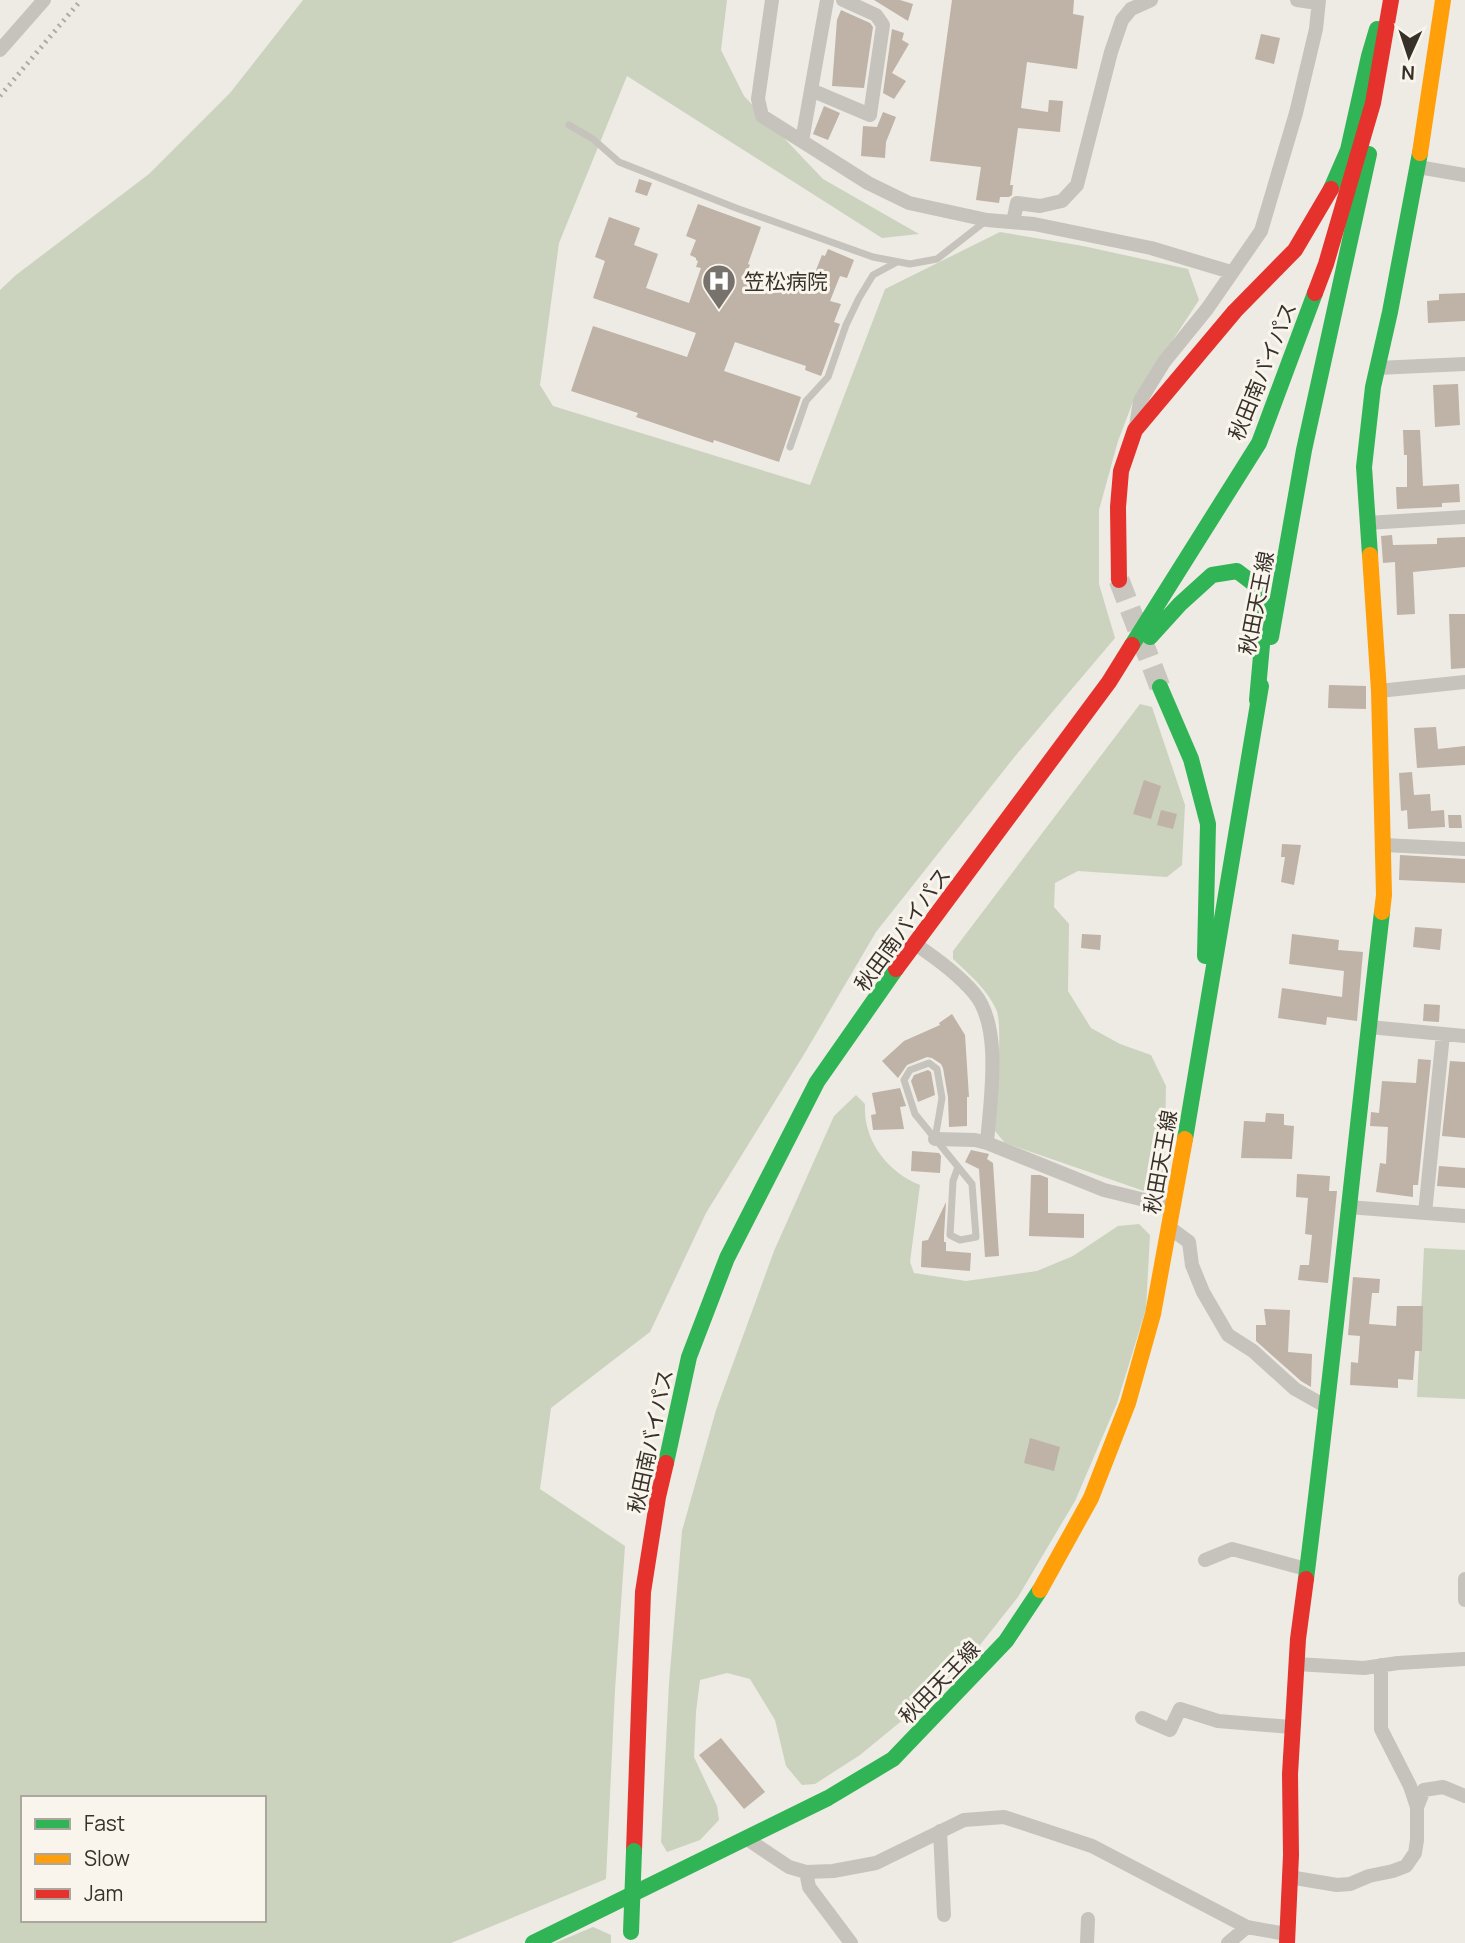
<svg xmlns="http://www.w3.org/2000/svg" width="1465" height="1943" font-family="Manrope,'Noto Sans JP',sans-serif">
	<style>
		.green { fill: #cbd3bf; fill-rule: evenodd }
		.building { fill: #bfb2a7 }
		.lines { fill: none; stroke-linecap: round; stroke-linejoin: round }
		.primary-tunnel { stroke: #c9c6bf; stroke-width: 21; stroke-dasharray: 21 10; stroke-linecap: butt }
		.lane { stroke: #c6c2bc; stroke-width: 7 }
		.street { stroke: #c6c2bc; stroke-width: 14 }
		.fast { stroke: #30b455; stroke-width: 16 }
		.slow { stroke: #ff9f0a; stroke-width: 16 }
		.jam { stroke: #e5322d; stroke-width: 16 }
		.rail { stroke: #aeaba6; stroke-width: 5; stroke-dasharray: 2 5; stroke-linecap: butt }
		.fast-bridge { stroke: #30b455; stroke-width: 16 }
		.labels { text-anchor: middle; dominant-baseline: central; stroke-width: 6; stroke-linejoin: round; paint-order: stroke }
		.poi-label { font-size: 21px; fill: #37312a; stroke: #f9f5ec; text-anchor: start }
		.street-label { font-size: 21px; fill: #37312a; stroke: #f9f5ec }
	</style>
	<rect width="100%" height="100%" fill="#edebe4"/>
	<path class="green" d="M303,0h424l-6,50 23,46 79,83 96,55 -37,4 -255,-162 -68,167 -19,142 13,21 257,79 75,-196 115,-57 83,14 105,23 11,31 -65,99 -16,42 -19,69v74l16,54 -99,117 -140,177 -70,119 -100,162 -56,119 -99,76 -11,81 85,57 -10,144 -9,189 -155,64h-451v-1653l16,-15 133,-101 81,-81zM23,1798h241v122h-241z
		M1140,704l12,3 33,98 -3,60 -15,12 -89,-6 -23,12 -1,24 15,17 -1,67 23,37 29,16 31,11 15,31 -2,97 -20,8 -139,-48 -11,-13c1,-23 10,-105 2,-121 -10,-21 -27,-35 -43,-50v-8z
		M856,1095l9,9c-2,36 22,68 55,81l-10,77 4,11 52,8 71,-10 36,-15 45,-30 21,-2 11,11 -4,74 -29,94 -42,98 -57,96 -42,53 -55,55 -61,50 -45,29 -13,1 -16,-19 -11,-46 -25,-41 -23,-6 -27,7 -4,32 -2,45 23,49 2,14 -19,20 -33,12 -6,-10 8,-159 13,-152 34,-121 58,-159 60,-135z
		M1424,1248l41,2v149l-48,-2z
		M593,1927l18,8v8h-56z"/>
	<path class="building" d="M874,0h26l13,4 -5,17z
		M952,0h122l-1,14 11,2 -7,53 -50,-7 -6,46 27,4 1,-12 14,1 -3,31 -42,-4 -8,57h3l-1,10 -3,2h-9l-1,6 -23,-3 5,-33 -51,-6z
		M841,10l29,13 3,4 -9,61 -32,-2 5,-66z
		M892,29l12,4 -2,7 7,4 -17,29 14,8 -12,18 -11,-6z
		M1261,34l19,4 -6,26 -19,-5z
		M824,106l16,7 -12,27 -15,-6z
		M883,112l13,5 -10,25 -1,16 -24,-2 2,-30 14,1z
		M639,179l13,4 -5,13 -12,-4z
		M698,204l63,23 -13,37 2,1 -3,6 8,3 52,19 15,-38 3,1 3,-7 26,11 -7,18 -7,-2 -10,25 11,3 -7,18 6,2 -19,52 -16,-6 1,-4 -71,-24 -11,29 77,26 -22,65 -65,-22 -1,3 -77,-26 2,-4 -67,-22 22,-65 94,31 9,-24 -103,-35 12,-37 -10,-4 14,-40 31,11 -6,17 24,9 -12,34 43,15 12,-35 -5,-1 2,-6 -2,-1v-2l-6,-3 6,-15 -10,-4z
		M1465,293v28l-37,2 -1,-22 12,-1v-6z
		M1458,384l2,41 -25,2 -2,-42z
		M1403,430h17l3,56 36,-2 1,18 -18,1v4l-45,2 -1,-22h11v-32h-3z
		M1392,535l1,10 44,-1v-6l28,-1v30l-52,5 2,42 -18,1 -2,-53 -12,1 -2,-27z
		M1449,614h16v54l-14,1z
		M1329,685l37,1v23l-38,-1z
		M1436,727l2,22 27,-3v19l-48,3 -3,-40z
		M1412,772l2,23 16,-1 1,17 13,-1 1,17 -37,2 -1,-19 -6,1 -2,-38z
		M1144,780l17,6 -10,33 -18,-5z
		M1161,810l16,4 -4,15 -16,-4z
		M1448,815h13l1,13h-13z
		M1282,844l19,1 -7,40 -13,-3 4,-25h-4z
		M1400,855l65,4v24l-66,-3z
		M1415,927l27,2 -2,21 -27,-3z
		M1082,934l19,1 -1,15 -19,-2z
		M1292,934l47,6 -1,10 25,2 -6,69 -30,-4 -1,8 -48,-7 4,-30 60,9 2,-26 -55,-7z
		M1424,1004l16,1 -1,17 -16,-1z
		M952,1014l13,21 4,62h-2v29l-18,1 -1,-30 -5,-29 -2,-4 -9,-6 -5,-1 -20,8 -9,13 -16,-17 22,-20 36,-16 -1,-2z
		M1418,1059l13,1 -13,125h-5v12l-37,-5 4,-29 6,1 2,-37 -18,-1 1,-14 8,1 3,-32 34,2z
		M1450,1061l15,1v76l-23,-2z
		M928,1070l3,2 4,23 -17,7 -7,-21 3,-6z
		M900,1088l6,18 -6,1 4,22 -31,1 -2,-15 5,-1 -4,-21z
		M1266,1113l18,1v11l10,1 -2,33 -51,-1 3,-37 21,1z
		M971,1150l18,4 -2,5 6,4 6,93 -14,1 -6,-88 -14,-7z
		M912,1151l27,2 2,3 -1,17 -29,-2z
		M1439,1166l26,2v20l-28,-2z
		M1297,1174l33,2 -1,15h8l-9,92 -30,-3 2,-15h9l3,-30 -7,-1 3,-36 -12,-1z
		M1031,1175h9l8,3v35l36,1v24l-55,-2z
		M946,1202l-2,33v7h2v9l25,2 -1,18 -49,-4 1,-26 6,-1z
		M1353,1277l27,2 -1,14h-7l-3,31 27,2 1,-20h26l-1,45h-7l-2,29 -15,-1v9l-48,-3 1,-23 7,1 2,-27 -12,-1z
		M1264,1309l26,1 -2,42 24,2 -1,33 -10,-6 -45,-40v-16h10z
		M1030,1438l30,9 -6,24 -30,-8z
		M721,1738l44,54 -21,17 -45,-54z"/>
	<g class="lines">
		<path class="primary-tunnel" d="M1119,580l41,107"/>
		<path class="lane" d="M569,125l24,14 26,23 117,46 137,49 37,7 27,-5 50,-39
			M790,447l16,-46 22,-24 18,-52 13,-27 14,-23 24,-13
			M935,1139l7,-41 -5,-29 -8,-6 -19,7 -6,10 11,34 57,70 4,53 -16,3 -10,-5 3,-54 5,-14"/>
		<path class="street" d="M772,0l-14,99 4,17 106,67 41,20 78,17 47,4 117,24 80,24
			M1297,0l21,3
			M0,50l44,-50
			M811,90l59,25 13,-90 -7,-10 -33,-15
			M802,141l25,-141
			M1418,167l47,8
			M1013,222l4,-19 23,3 22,-5 15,-16 34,-133 11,-32 9,-11 20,-9
			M1377,368l88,-4
			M1136,426l4,-25 24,-39 43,-53 54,-78 35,-118 20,-84 3,-29
			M1367,523l98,-6
			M1379,691l86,-9
			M1384,845l81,4
			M915,944c21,14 43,30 59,49 29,34 16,108 13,150
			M1369,1027l96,9
			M935,1139l40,1 12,3 117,47 69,17
			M1348,1207l117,9
			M1425,1213l18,-179
			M1170,1228l19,14 3,23 11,27 25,43 25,16 42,38 32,18
			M1205,1560l27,-11 74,20
			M1465,1579v21
			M1296,1664l68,4 34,-5 67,-4
			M1381,1665v64l29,57 7,21
			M1142,1718l28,12 10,-21 38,12 73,6
			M940,1831l4,84
			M747,1839l42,28 17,5 27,-1 43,-8 88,-43 40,-3 88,29 155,81 39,7
			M806,1872l3,15 42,56
			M1289,1877l48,8 13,-1 19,-8 24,-5 13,-5 9,-13 2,-13v-33l7,-17 19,-3 22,9
			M1087,1943l1,-24
			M1228,1943l19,-16"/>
		<path class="fast" d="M1331,189l17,-39 21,-94 8,-27
			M1370,555l-6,-88 9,-80 17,-75 30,-159
			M1150,637l30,-33 32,-29 25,-4 21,16 7,25 -8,88
			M1271,637l33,-187 65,-296
			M1132,645l127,-202 56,-150
			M1160,687l31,72 17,65 -3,132
			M1185,1139l76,-453
			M666,1463l23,-106 38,-99 90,-176 79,-113
			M1306,1579c28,-222 50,-445 76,-667
			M533,1943l295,-145 65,-39 113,-118 34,-51"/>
		<path class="slow" d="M1420,153l23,-153
			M1370,555l9,136 5,204 -2,17
			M1040,1590l51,-92 37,-95 25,-89 32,-175"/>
		<path class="jam" d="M1315,293l11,-29 47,-161 18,-103
			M1119,580l-1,-73 3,-36 14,-41 100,-119 60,-61 36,-61
			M896,969l213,-287 23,-37
			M634,1851l9,-259 15,-95 8,-34
			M1287,1943l4,-88 -1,-81 8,-135 8,-60"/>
		<path class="rail" d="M0,96l81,-96"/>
		<path class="fast-bridge" d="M631,1932l3,-81"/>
	</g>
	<defs>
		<g id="hospital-pin" transform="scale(1.75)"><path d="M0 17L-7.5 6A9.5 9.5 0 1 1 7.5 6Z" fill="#77726b" stroke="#f9f5ec"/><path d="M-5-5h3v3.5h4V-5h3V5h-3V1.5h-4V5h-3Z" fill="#fff"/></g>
	</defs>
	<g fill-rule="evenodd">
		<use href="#hospital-pin" x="719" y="281"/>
	</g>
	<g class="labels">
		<g class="poi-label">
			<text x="744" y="281">笠松病院</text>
		</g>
		<g class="street-label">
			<text transform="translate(1262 371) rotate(-68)">秋田南バイパス</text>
			<text transform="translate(1256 603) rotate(-79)">秋田天王線</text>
			<text transform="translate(902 929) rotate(-54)">秋田南バイパス</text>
			<text transform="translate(1160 1162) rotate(-80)">秋田天王線</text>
			<text transform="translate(650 1441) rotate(-78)">秋田南バイパス</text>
			<text transform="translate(939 1682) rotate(-46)">秋田天王線</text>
		</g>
	</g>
	<rect x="21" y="1796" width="245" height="126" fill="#f9f5ec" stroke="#aba79e" stroke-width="2"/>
	<rect x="35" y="1819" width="35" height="10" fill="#30b455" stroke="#aba79e" stroke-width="2"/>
	<text x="84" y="1831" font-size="21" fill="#37312a">Fast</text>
	<rect x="35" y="1854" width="35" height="10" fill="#ff9f0a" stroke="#aba79e" stroke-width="2"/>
	<text x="84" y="1866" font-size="21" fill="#37312a">Slow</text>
	<rect x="35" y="1889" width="35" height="10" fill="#e5322d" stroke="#aba79e" stroke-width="2"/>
	<text x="84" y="1901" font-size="21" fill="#37312a">Jam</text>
	<g transform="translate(1409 56) rotate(183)" stroke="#f9f5ec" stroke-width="5" paint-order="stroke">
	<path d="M0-5L12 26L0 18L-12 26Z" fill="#37312a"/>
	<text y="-10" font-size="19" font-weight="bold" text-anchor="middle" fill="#37312a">N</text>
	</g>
</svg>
